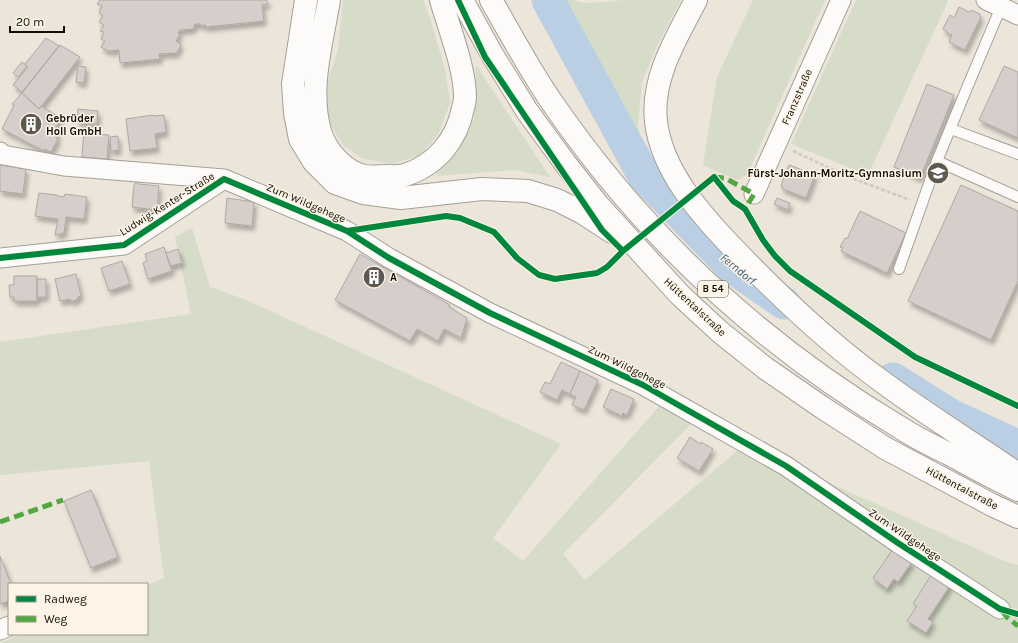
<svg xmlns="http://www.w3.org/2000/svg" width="1018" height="643" font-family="Karla,sans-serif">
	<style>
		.green { fill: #d6dcc8 }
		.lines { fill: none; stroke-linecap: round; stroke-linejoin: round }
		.river { stroke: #bbcfe4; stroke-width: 33 }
		.building { fill: #d5cecb; stroke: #afa8a5; filter: url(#shadow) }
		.lane-casing { stroke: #a49f97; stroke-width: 12 }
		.street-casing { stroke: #a49f97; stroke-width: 21 }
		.highway-casing { stroke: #a49f97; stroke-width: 24 }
		.path { stroke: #cccac7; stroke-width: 2.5; stroke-dasharray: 4 2; stroke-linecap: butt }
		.lane { stroke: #fcfbf9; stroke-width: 10 }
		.street { stroke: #fcfbf9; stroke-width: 19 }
		.highway { stroke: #fcfbf9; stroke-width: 22 }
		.quiet { stroke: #51a840; stroke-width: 5; stroke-dasharray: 10 5; stroke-linecap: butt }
		.cycleway-casing { stroke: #fdf4e5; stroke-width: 8 }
		.cycleway { stroke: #00873e; stroke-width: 6 }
		.labels { text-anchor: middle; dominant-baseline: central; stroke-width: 3; stroke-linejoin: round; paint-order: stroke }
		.shield { fill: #fdf4e5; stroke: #575249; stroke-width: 1 }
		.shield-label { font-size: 10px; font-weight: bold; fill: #100c06 }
		.street-label { font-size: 11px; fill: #100c06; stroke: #fdf4e5 }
		.poi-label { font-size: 11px; font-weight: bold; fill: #100c06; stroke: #fdf4e5; text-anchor: start }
		.water-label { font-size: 12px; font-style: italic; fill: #2a5784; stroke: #fdf4e5 }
	</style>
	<defs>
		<filter id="shadow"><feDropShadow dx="2.5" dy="4.5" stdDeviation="2" flood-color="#0004"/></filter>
	</defs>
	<rect width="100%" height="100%" fill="#ebe5da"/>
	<path class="green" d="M343,0h80l6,15 16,54 5,34 -11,30 -18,22 -29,9 -31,-6 -18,-13 -15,-25 -2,-33 12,-38z
		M557,0h16l11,3 23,-1 16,-2h58l-24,46 -15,36 -4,42 2,33z
		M753,0h72l-78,175 -10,5 -34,-15 14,-88z
		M856,0h89l3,1 -80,174 -77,-31z
		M476,65l74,112 -36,-7 -76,6 -3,-7 21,-18 18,-31z
		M192,228l18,59 34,12 317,145 -68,94 30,23 146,-166 32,19 -138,140 22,26 159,-135 260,116 14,4v78h-1018l22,-9h125v-49l17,-7 -15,-117 -149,14v-133l191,-28 -16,-77z"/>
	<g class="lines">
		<path class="river" d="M548,0l96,176 89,92 51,35
			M893,379l59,37 66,30"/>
	</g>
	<path class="building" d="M100,0h167l1,4 -6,1 2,16 -58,6 -1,-2 -4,1 -1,-2h-5l-2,5 -13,1 -2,3 2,1 -4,7 5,3 -4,9 -18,1 1,5 -40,4 -1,-13 -11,1 -7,-4 4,-6 -4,-2 3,-7 -4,-1 4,-6 -5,-3 4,-6 -4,-3 3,-7 -5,-2z
		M959,7l10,5 2,-2 9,4 -1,2 2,1 -16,33 -16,-8 3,-7 -5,-2v-1l-4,-3 7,-14 4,3z
		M46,38l13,8 -37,46 -9,-7 15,-18 -3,-3z
		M60,45l20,12 -41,52 -17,-16z
		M22,62l5,4 -9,11 -5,-4z
		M78,66l8,1 -2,16 -8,-1z
		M1004,66l14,6v66l-39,-18z
		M927,84l27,11 -34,83 -26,-11z
		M22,93l17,16 2,-3 20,12 -7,14 4,2 -2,4 2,1 -7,13 -7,-3v2l-42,-22 12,-24 -2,-1z
		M78,109l20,2 -1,13 -20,-2z
		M153,115v1l11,-1 2,17 -11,2 2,14 -27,3 -4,-32z
		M84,130l8,1v3l17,1 -2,24 -25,-2z
		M118,136l1,14 -8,1 -1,-14z
		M0,165l26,4 -3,25 -23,-3z
		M789,165l26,10 -9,23 -23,-9 -2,-4z
		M136,182l3,2 20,2 -2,24 -25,-3 2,-22z
		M961,185l57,26v70l-27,59 -83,-39z
		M39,193l18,2v1l7,1 1,-3 22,3 -3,22 -18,-2 -2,16 -9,2 3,-16 -23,-3z
		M227,198l27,4 -2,24 -27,-3z
		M777,198l13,5 -2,7 -14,-6z
		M860,211l46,22 -19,40 -46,-22 2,-3 -3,-1 5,-9 2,1z
		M164,247l8,24 -24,8 -5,-16 4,-2 -2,-7z
		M178,249l4,14 -12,3 -4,-13z
		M360,254l90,51 -1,2 18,11 -6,20 -17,-9 -6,12 -21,-12 -7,12 -75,-41z
		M122,261l8,23 -21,7 -8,-23z
		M76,274l5,22 -3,1 -1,3 -5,1 -3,-2 -9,2 -5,-22z
		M14,276h23v25h-23v-4h-4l-1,-12h5z
		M37,279h9v18h-9z
		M561,362l19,9 -10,23 -8,-4 -5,10 -17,-8 5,-10 5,2z
		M580,371l18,9 -14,30 -12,-5 4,-8 -6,-3z
		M611,389l23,10 -7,16 -4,-2 -1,3 -19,-9z
		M690,437l10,7 1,-2 12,7 -14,22 -22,-13z
		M91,490l27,67 -27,11 -27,-67z
		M893,549l19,13 -14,20 -4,-3 -7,10 -14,-11z
		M0,556l11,28h-2v17l-9,3z
		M933,572l18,12 -23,35 5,3 -7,11 -19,-12 10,-15 -4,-2z"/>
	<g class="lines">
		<g class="lane-casing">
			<path id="lane" d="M951,129l67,25
				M937,161l81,36
				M899,269l38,-108 27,-66 37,-88"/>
		</g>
		<g class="street-casing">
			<path id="street" d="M986,0l32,15
				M0,152l3,3 61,11 160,13 123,52 42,27 101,55 153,72 143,81 112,77 102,66
				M754,194l87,-194
				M0,258l124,-13 100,-66
				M0,630l9,-4"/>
		</g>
		<g class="highway-casing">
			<path id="highway" d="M306,0l-13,84 2,29 5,26 14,23 21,21 28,10 38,5 81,-9 46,2 29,9 26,13 29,19
				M329,0c-7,43 -21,89 -9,131 6,20 25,42 45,45 7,1 15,0 22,0 5,0 12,1 18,-1 31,-10 52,-35 58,-67 1,-3 2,-8 2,-11 0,-29 -16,-69 -24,-97
				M462,0l31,56 34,55 38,52 33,42 82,90 40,37 45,36 58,40 62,40 107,57 26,12
				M491,0c19,33 37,67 58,98 93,137 211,246 352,330 15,10 32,18 48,26 23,13 46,25 69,36
				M696,0c-19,37 -45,78 -40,121 5,50 47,96 80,130 46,48 94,93 148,132 43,32 89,60 134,91"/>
		</g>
		<path class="path" d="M793,151l56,26 61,23"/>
		<use href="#lane" class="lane"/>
		<use href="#street" class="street"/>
		<use href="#highway" class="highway"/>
		<path class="quiet" d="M714,177l11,1 29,16 -9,15
			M0,522l63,-22
			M1002,611l6,7 10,8"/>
		<g class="cycleway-casing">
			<path id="cycleway" d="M458,0l27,57 117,173 21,21
				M347,231l99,-15 14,2 34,14 23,26 22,17 16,4 42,-6 10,-6 16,-16 91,-74 19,24 12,8 18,31 12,16 15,15 125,86 103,49
				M0,258l124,-13 100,-66 123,52 42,27 101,55 153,72 143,81 112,77 102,66 18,5"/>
		</g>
		<use href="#cycleway" class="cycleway"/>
	</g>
	<defs>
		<g id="building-disc" transform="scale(1.15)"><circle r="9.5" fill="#5d5850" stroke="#fdf4e5"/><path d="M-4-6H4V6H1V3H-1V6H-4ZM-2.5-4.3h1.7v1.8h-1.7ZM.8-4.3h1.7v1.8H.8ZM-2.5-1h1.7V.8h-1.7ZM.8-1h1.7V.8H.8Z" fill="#fff"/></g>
		<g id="school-disc" transform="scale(1.15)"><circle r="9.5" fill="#5d5850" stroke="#fdf4e5"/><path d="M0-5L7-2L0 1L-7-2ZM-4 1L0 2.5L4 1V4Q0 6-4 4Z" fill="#fff"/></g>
	</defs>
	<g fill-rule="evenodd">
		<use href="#building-disc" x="31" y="124"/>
		<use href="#school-disc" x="938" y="173"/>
		<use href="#building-disc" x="374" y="277"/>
	</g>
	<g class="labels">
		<rect class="shield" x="698" y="281" width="30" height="16" rx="3"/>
		<g class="shield-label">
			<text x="713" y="289">B 54</text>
		</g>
		<g class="street-label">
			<text transform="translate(797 97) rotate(-66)">Franzstraße</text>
			<text transform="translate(306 203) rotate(23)">Zum Wildgehege</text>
			<text transform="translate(167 204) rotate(-32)">Ludwig-Kenter-Straße</text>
			<text transform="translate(695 307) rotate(43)">Hüttentalstraße</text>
			<text transform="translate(627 367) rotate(26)">Zum Wildgehege</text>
			<text transform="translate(962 488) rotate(28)">Hüttentalstraße</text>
			<text transform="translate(905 535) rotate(34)">Zum Wildgehege</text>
		</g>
		<g class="poi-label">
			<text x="46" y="118">Gebrüder<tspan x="46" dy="13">Holl GmbH</tspan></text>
			<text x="922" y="173" text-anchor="end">Fürst-Johann-Moritz-Gymnasium</text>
			<text x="390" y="277">A</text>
		</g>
		<g class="water-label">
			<text transform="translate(738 269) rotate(40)">Ferndorf</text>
		</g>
	</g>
	<rect x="8" y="583" width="140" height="52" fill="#fdf4e5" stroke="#9e978c"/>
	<rect x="16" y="596" width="20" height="6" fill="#00873e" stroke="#9e978c"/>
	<text x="44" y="603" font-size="12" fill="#100c06">Radweg</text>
	<rect x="16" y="616" width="20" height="6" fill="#51a840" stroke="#9e978c"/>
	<text x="44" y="623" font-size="12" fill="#100c06">Weg</text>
	<path d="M10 26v6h54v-6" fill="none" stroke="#100c06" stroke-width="2"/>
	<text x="16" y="26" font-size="12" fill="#100c06" stroke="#fdf4e5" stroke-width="3" paint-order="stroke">20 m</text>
</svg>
